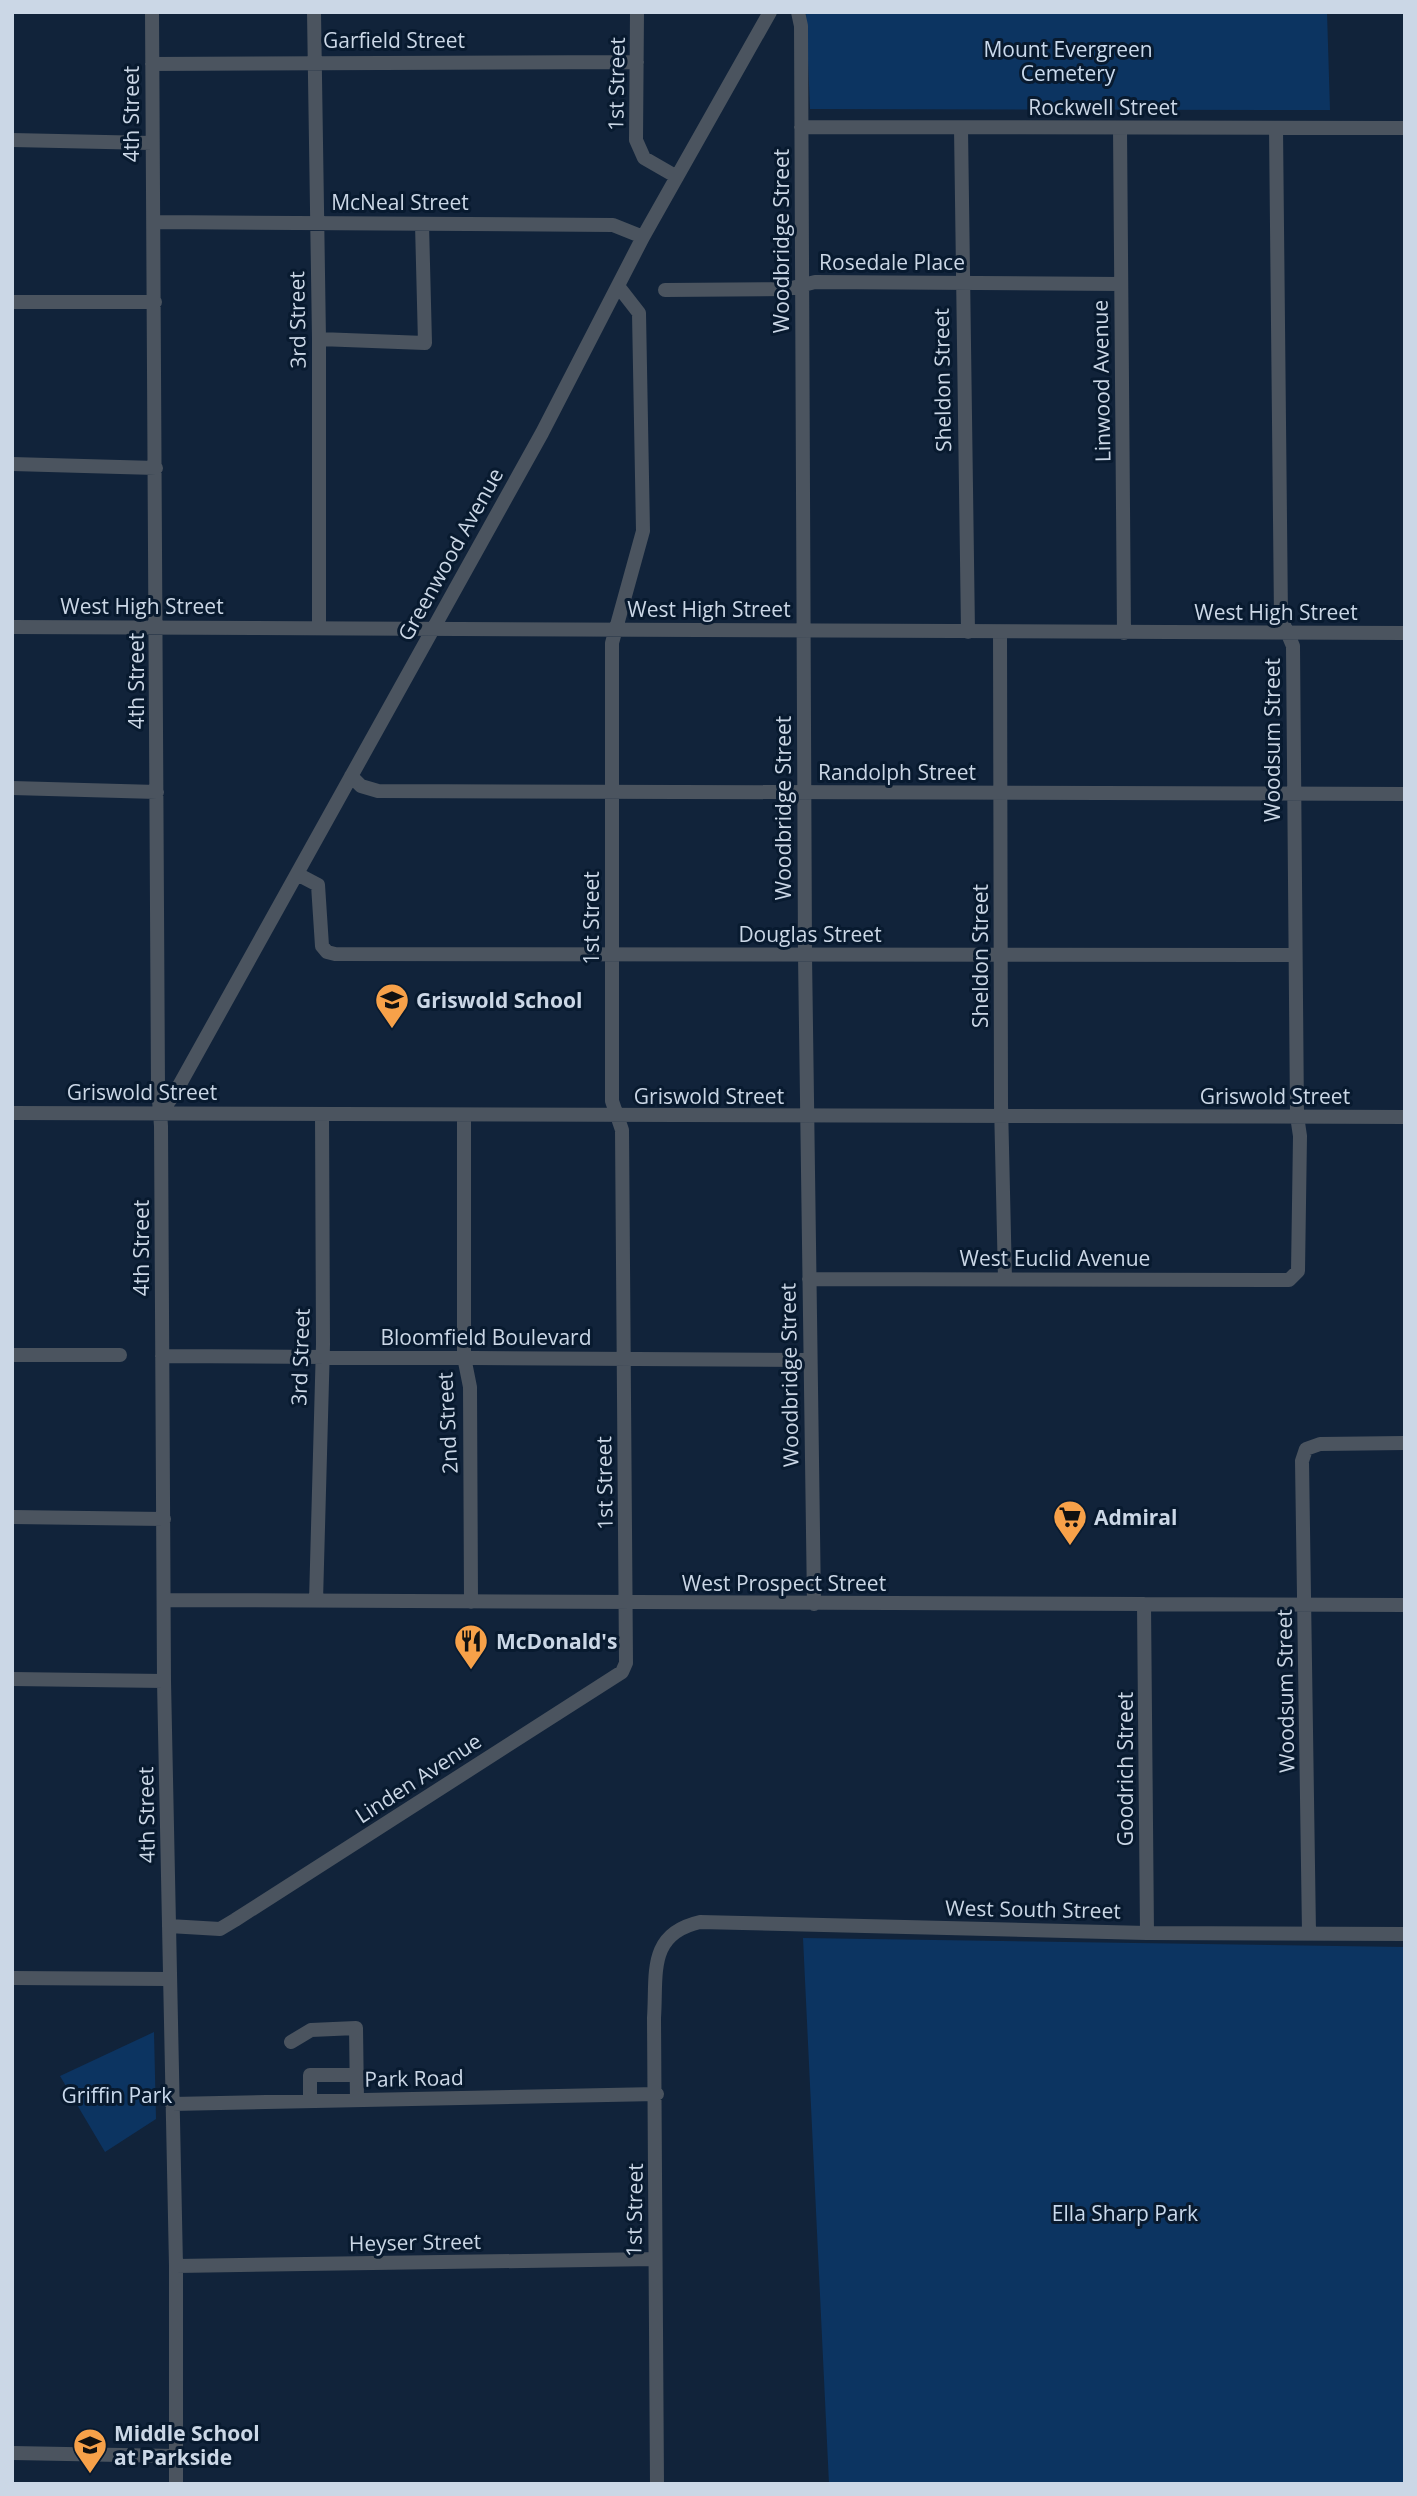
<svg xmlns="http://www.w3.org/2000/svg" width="1417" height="2496" font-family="'Open Sans',sans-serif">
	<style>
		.green { fill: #0c3461 }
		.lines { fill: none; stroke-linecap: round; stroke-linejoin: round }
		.minor { stroke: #4b545f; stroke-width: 14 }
		.labels { text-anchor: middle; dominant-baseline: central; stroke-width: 6; stroke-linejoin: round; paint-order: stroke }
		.street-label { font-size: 21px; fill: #cbd7e6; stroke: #081a2f }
		.park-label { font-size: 21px; fill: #cadaed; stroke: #081a2f }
		.poi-label { font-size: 21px; font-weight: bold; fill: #cbd7e6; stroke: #081a2f; text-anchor: start }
	</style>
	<rect width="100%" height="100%" fill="#11233a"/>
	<path class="green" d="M806,12h521l3,98 -520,-1z
		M803,1938l602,9v537h-576z
		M154,2032l2,87 -51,33 -45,-76z"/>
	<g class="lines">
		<path class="minor" d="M152,12l6,1075 3,39 3,555 12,585v218
			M314,12l5,327v289
			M637,12l-1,128 8,18 33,19
			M798,12l3,14 4,929 9,649
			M152,64l485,-2
			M801,127l604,1
			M961,128l7,504
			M1120,128l4,505
			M12,140l140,3
			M154,222l459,3 30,12
			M665,290l123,-1 27,-7 305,2
			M12,302h143
			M319,339l106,4 -3,-119
			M12,464l144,4
			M12,627l1393,6
			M1000,632l1,472 4,175
			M351,776l10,10 17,5 1027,3
			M12,788l145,4
			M299,875l19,10 4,61 5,6 8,2 959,1
			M161,1112l14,-19 367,-660 101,-196 127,-225
			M12,1113l1393,4
			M464,1116v241l6,30 1,215
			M809,1279l480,1 9,-9 2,-135 -3,-20 -4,-470 -12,-28 -5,-490
			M12,1355h108
			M162,1356l647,4
			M12,1517l152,2
			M164,1600l1241,5
			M316,1601l7,-257 -1,-230
			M1144,1604l3,329
			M12,1679l152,2
			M169,1926l51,3 15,-9 387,-248 4,-9 -4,-533 -10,-29v-458l31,-112 -4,-218 -21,-27
			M1309,1933l-7,-472 4,-12 14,-5 85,-1
			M12,1978l156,1
			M291,2042l20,-12 45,-2 1,72
			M310,2101v-26h46
			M172,2104l485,-10
			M176,2266l479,-7
			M12,2453l163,3
			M657,2484l-3,-466c3,-44 -7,-84 46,-96l447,11 258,1"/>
	</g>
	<defs>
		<g id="school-pin" transform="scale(1.75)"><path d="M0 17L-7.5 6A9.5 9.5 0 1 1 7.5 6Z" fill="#f7a149" stroke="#081a2f"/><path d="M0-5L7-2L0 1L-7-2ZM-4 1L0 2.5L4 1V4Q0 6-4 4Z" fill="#111"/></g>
		<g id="supermarket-pin" transform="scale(1.75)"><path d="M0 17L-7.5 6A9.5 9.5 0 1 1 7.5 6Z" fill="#f7a149" stroke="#081a2f"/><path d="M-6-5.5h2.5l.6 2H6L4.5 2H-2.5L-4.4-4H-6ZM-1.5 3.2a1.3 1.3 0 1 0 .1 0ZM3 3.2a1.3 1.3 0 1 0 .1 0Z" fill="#111"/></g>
		<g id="restaurant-pin" transform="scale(1.75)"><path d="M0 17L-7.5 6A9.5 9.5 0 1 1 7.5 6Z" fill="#f7a149" stroke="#081a2f"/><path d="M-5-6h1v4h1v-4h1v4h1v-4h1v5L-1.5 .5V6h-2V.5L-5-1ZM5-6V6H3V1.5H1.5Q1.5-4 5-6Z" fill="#111"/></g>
	</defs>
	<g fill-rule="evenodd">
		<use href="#school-pin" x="392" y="1000"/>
		<use href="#supermarket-pin" x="1070" y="1517"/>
		<use href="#restaurant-pin" x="471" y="1641"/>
		<use href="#school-pin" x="90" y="2445"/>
	</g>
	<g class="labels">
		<g class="street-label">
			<text x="394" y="40">Garfield Street</text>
			<text transform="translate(616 84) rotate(-89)">1st Street</text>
			<text x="1103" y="107">Rockwell Street</text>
			<text transform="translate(131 114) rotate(-90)">4th Street</text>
			<text x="400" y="202">McNeal Street</text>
			<text transform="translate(781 241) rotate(-90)">Woodbridge Street</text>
			<text x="892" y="262">Rosedale Place</text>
			<text transform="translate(297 320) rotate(-91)">3rd Street</text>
			<text transform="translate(942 380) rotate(-91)">Sheldon Street</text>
			<text transform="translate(1101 381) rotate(-91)">Linwood Avenue</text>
			<text transform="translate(450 554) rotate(-61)">Greenwood Avenue</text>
			<text x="142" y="606">West High Street</text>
			<text x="709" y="609">West High Street</text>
			<text x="1276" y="612">West High Street</text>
			<text transform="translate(136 681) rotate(-90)">4th Street</text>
			<text transform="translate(1272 740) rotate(-90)">Woodsum Street</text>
			<text x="897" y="772">Randolph Street</text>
			<text transform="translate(783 808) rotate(-90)">Woodbridge Street</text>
			<text transform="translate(591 918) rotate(-90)">1st Street</text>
			<text x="810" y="934">Douglas Street</text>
			<text transform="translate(980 956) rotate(-90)">Sheldon Street</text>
			<text x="142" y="1092">Griswold Street</text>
			<text x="709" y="1096">Griswold Street</text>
			<text x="1275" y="1096">Griswold Street</text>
			<text transform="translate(141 1248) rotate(-90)">4th Street</text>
			<text x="1055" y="1258">West Euclid Avenue</text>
			<text x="486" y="1337">Bloomfield Boulevard</text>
			<text transform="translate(300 1357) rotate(-88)">3rd Street</text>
			<text transform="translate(789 1375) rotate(-91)">Woodbridge Street</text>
			<text transform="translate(447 1423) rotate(-93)">2nd Street</text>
			<text transform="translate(604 1483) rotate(-91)">1st Street</text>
			<text x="784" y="1583">West Prospect Street</text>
			<text transform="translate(1285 1691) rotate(-91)">Woodsum Street</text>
			<text transform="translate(1125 1769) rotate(-90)">Goodrich Street</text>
			<text transform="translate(418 1778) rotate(-33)">Linden Avenue</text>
			<text transform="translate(146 1815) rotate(-91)">4th Street</text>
			<text transform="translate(1033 1909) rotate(1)">West South Street</text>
			<text transform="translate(414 2078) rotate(-1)">Park Road</text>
			<text transform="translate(634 2210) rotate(-89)">1st Street</text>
			<text transform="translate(415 2242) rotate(-1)">Heyser Street</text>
		</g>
		<g class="park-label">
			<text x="1068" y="49">Mount Evergreen<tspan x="1068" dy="24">Cemetery</tspan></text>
			<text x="117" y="2095">Griffin Park</text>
			<text x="1125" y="2213">Ella Sharp Park</text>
		</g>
		<g class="poi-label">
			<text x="416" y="1000">Griswold School</text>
			<text x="1094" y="1517">Admiral</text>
			<text x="496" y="1641">McDonald's</text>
			<text x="114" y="2433">Middle School<tspan x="114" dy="24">at Parkside</tspan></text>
		</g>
	</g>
	<rect width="1417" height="2496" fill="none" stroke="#cbd7e6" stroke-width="28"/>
</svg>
